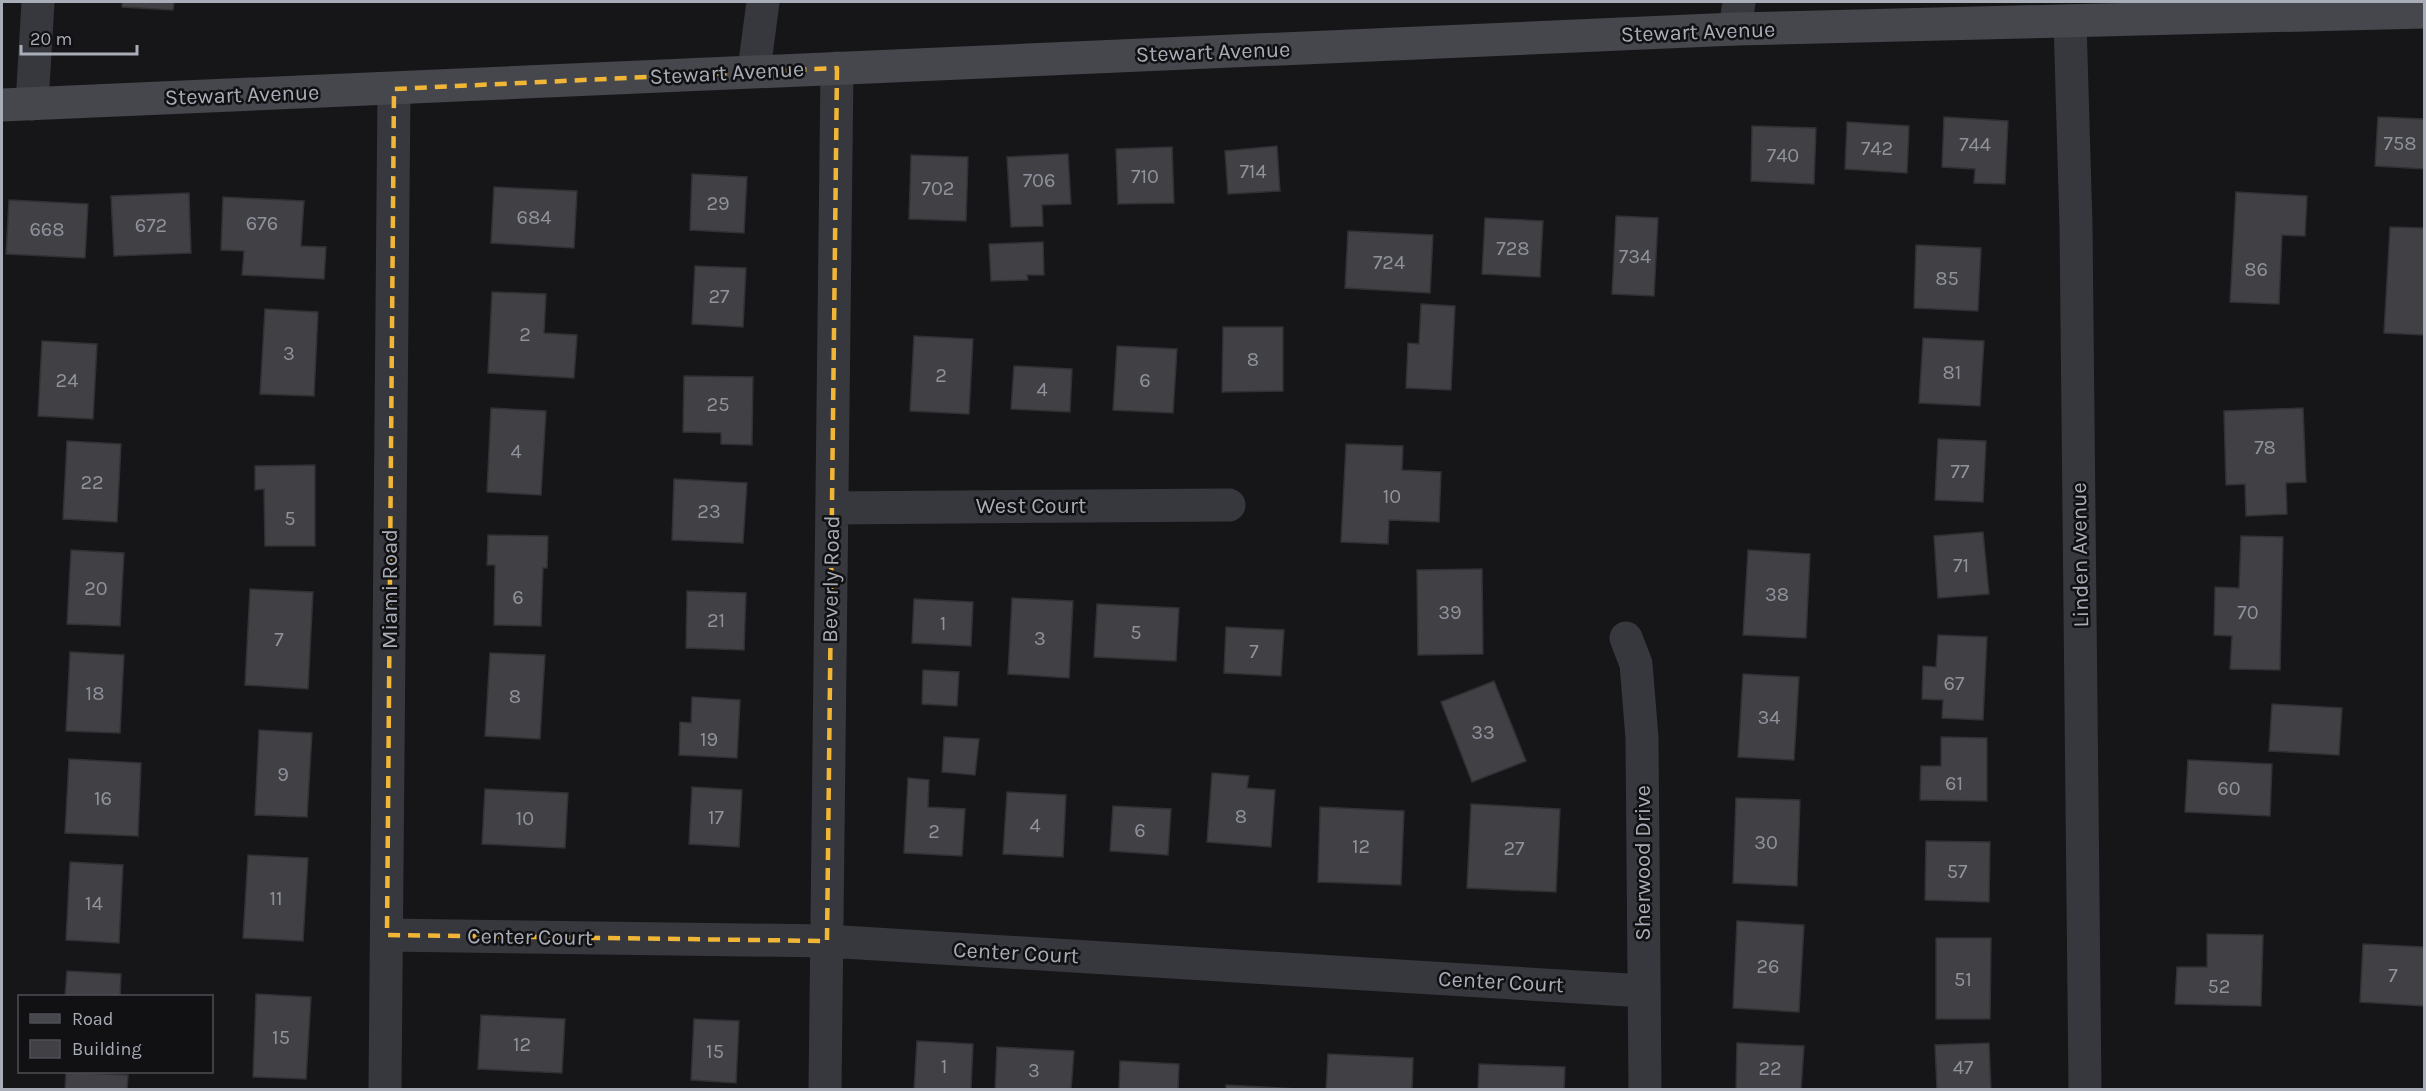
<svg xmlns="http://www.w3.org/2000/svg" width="2426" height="1091" font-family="Karla,sans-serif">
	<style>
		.building { fill: #414145; stroke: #313034; stroke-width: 1.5 }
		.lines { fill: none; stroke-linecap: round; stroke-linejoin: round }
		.minor { stroke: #37383d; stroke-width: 33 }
		.secondary { stroke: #45474d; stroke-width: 33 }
		.marked { fill: none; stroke: #f1b636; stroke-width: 4.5; stroke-dasharray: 12 8; stroke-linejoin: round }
		.labels { text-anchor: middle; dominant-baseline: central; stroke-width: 5; stroke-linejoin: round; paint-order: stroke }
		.number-label { font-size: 20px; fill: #8f929b }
		.street-label { font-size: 22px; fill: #a9adb8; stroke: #111113 }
	</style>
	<rect width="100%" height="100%" fill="#161618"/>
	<path class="building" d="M122,2h52l-1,8 -51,-3z
		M1944,117l64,4 -3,63 -31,-1 1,-14 -33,-2z
		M2378,117l46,2v50l-49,-3z
		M1847,122l62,4 -2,47 -62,-4z
		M1752,126l64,2 -2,56 -63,-3z
		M1277,146l3,45 -52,3 -3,-43z
		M1172,147l2,56 -56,1 -2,-55z
		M1068,154l3,50 -29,1 1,21 -32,1 -4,-70z
		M911,155l57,2 -2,64 -57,-2z
		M692,174l55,3 -3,56 -54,-3z
		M494,187l83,4 -3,57 -83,-5z
		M2236,192l71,4 -2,40 -23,-1 -3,69 -49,-2z
		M189,193l2,60 -77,3 -3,-60z
		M223,197l81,4 -3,45 25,1 -2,32 -82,-4 2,-24 -23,-1z
		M9,200l79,4 -3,54 -79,-4z
		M1616,216l42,2 -4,78 -42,-2z
		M1485,218l58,3 -3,56 -58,-3z
		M2390,227l34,1v107l-40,-2z
		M1348,231l85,4 -3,58 -85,-5z
		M1043,242l1,33h-17l1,5 -37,1 -2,-37z
		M1916,245l65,3 -3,63 -64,-3z
		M695,266l51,2 -3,59 -51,-3z
		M492,292l54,2 -2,39 33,2 -3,43 -86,-5z
		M1421,304l34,2 -4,84 -45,-2 2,-45 11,1z
		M265,309l53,3 -4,84 -54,-2z
		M1223,327h60v64l-61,1z
		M914,336l59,3 -4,75 -59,-3z
		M1923,338l61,3 -4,65 -61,-3z
		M42,341l55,3 -4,75 -55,-3z
		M1117,346l60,3 -4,64 -60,-3z
		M1014,366l58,3 -2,43 -59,-3z
		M684,376l69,1 -1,68 -31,-1v-11l-38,-1z
		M491,408l55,3 -5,84 -54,-3z
		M2303,408l3,74 -20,1 1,31 -41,2 -1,-32 -19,1 -2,-74z
		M1938,439l48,2 -3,61 -48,-2z
		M67,441l54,3 -4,78 -54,-3z
		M1346,444l57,2 -1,24 39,2 -2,50 -50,-2 -1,24 -47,-2z
		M315,465v81h-50l-1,-57 -9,1v-24z
		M674,479l73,4 -4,60 -71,-3z
		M1983,532l6,62 -51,4 -4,-62z
		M488,535l60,1 -1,32h-4l-2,58 -47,-1 1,-60h-8z
		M2241,536l42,1 -3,133 -50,-1 2,-33 -18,-1 1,-48 24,1z
		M71,550l53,3 -4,73 -53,-2z
		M1748,550l62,4 -4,84 -63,-3z
		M1482,569l1,85 -65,1 -1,-85z
		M250,589l63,3 -5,97 -63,-4z
		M687,591l59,2 -2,57 -58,-2z
		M1012,598l61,3 -4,77 -61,-4z
		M914,599l59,3 -2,44 -59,-3z
		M1097,604l82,4 -3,53 -82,-4z
		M1226,627l58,3 -3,46 -57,-3z
		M1938,635l49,2 -4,83 -41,-2 1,-18 -21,-1 1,-33 13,1z
		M70,652l54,3 -4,78 -54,-2z
		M490,653l55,2 -5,84 -55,-3z
		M923,670l36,2 -2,34 -35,-2z
		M1743,674l56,3 -5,83 -56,-3z
		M1494,681l32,80 -54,21 -31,-80z
		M692,697l48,3 -3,58 -58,-3 1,-33 11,1z
		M2272,704l70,4 -3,47 -70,-4z
		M259,730l53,3 -5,84 -52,-2z
		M944,737l35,2 -4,36 -33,-3z
		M1941,737l46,1v63l-67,-1 1,-34h20z
		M69,759l72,4 -3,73 -73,-3z
		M2188,760l84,4 -2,52 -85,-4z
		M1212,773l37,3 -2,12 28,2 -4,57 -64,-5z
		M908,778l21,2 -1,27 37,2 -3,47 -58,-3z
		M692,787l50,3 -3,57 -50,-3z
		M485,789l83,4 -3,55 -83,-4z
		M1007,792l59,3 -3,62 -60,-3z
		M1736,798l64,2 -3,86 -64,-3z
		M1471,804l89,5 -4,83 -89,-4z
		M1113,806l58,3 -3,46 -58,-4z
		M1320,807l84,4 -3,74 -83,-3z
		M1926,841l64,1 -1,60 -64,-2z
		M248,855l60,3 -5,83 -60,-3z
		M70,862l53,3 -4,78 -53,-3z
		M1737,921l67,4 -5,87 -66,-4z
		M2207,934l56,1 -2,71 -86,-2 2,-37h30z
		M1936,938h55l-1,81h-54z
		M2363,944l61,3v59l-64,-4z
		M67,971l54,3 -1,22h-55z
		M256,994l55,3 -5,82 -53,-2z
		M481,1015l84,4 -3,54 -84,-4z
		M694,1019l45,2 -3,62 -45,-3z
		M917,1041l56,3 -2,45 -57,1z
		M1737,1043l67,3 -3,44h-65z
		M1989,1043l2,47h-54l-2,-45z
		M997,1047l77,4 -3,39h-76z
		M1328,1054l85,4 -1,32h-86z
		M1120,1061l59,3 -1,26h-59z
		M1479,1064l86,3 -1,23h-86z
		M66,1072l62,3 -1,15h-62z
		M1226,1085l72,4v1h-72z"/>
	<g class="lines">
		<path class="minor" d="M2070,21l6,205 9,864
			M1735,29l4,-27
			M754,70l9,-68
			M32,104l6,-102
			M832,508l397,-3
			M1626,638l10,26 6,74 3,352
			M387,935l440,6 817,50
			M385,1090l9,-1001
			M825,1090l12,-1022"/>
		<path class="secondary" d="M2,105l1733,-76 689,-17"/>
	</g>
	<path class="marked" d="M837,68l-10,873 -440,-6 7,-846z"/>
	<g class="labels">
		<g class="number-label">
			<text x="2400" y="143">758</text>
			<text x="1975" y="144">744</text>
			<text x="1877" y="148">742</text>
			<text x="1783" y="155">740</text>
			<text x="1253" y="171">714</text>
			<text x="1145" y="176">710</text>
			<text x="1039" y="180">706</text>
			<text x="938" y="188">702</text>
			<text x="718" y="203">29</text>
			<text x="534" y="217">684</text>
			<text x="262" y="223">676</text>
			<text x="151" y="225">672</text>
			<text x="47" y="229">668</text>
			<text x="1513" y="248">728</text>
			<text x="1635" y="256">734</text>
			<text x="1389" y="262">724</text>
			<text x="2256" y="269">86</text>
			<text x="1947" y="278">85</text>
			<text x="719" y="296">27</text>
			<text x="525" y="334">2</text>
			<text x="289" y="353">3</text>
			<text x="1253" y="359">8</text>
			<text x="1952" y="372">81</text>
			<text x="941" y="375">2</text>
			<text x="67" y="380">24</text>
			<text x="1145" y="380">6</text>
			<text x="1042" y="389">4</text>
			<text x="718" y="404">25</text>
			<text x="2265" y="447">78</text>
			<text x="516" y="451">4</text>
			<text x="1960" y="471">77</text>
			<text x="92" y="482">22</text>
			<text x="1392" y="496">10</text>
			<text x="709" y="511">23</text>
			<text x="290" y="518">5</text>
			<text x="1961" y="565">71</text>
			<text x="96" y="588">20</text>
			<text x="1777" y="594">38</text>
			<text x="518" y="597">6</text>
			<text x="1450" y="612">39</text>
			<text x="2248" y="612">70</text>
			<text x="716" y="620">21</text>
			<text x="943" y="623">1</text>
			<text x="1136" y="632">5</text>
			<text x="1040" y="638">3</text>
			<text x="279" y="639">7</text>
			<text x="1254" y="651">7</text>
			<text x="1954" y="683">67</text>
			<text x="95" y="693">18</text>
			<text x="515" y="696">8</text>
			<text x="1769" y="717">34</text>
			<text x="1483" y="732">33</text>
			<text x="709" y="739">19</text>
			<text x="283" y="774">9</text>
			<text x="1954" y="783">61</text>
			<text x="2229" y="788">60</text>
			<text x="103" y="798">16</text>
			<text x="1241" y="816">8</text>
			<text x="716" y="817">17</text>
			<text x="525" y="818">10</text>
			<text x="1035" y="825">4</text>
			<text x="1140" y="830">6</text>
			<text x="934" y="831">2</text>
			<text x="1766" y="842">30</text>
			<text x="1361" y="846">12</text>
			<text x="1514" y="848">27</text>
			<text x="1957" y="871">57</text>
			<text x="276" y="898">11</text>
			<text x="94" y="903">14</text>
			<text x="1768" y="966">26</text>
			<text x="2393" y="975">7</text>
			<text x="1963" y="979">51</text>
			<text x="2219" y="986">52</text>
			<text x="281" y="1037">15</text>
			<text x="522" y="1044">12</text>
			<text x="715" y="1051">15</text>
			<text x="944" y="1066">1</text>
			<text x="1963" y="1067">47</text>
			<text x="1770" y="1068">22</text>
			<text x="1034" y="1070">3</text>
		</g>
		<g class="street-label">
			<text transform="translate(1698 32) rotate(-2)">Stewart Avenue</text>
			<text transform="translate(1213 52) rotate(-2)">Stewart Avenue</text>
			<text transform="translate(727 73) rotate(-3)">Stewart Avenue</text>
			<text transform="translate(242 95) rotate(-2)">Stewart Avenue</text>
			<text x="1031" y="506">West Court</text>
			<text transform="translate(2080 555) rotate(-91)">Linden Avenue</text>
			<text transform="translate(831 579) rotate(-89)">Beverly Road</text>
			<text transform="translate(390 589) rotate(-90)">Miami Road</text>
			<text transform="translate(1643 863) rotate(-90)">Sherwood Drive</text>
			<text transform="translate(530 937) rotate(1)">Center Court</text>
			<text transform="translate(1016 953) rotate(3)">Center Court</text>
			<text transform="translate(1501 982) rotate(3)">Center Court</text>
		</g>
	</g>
	<rect width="2426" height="1091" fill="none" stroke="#a9adb8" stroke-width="6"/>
	<rect x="18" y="995" width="195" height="78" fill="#111113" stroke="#4e4f55" stroke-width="1.5"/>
	<rect x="30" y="1014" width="30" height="9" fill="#45474d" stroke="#4e4f55" stroke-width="1.5"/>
	<text x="72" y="1025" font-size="18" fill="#a9adb8">Road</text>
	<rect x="30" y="1040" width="30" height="18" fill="#414145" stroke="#4e4f55" stroke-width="1.5"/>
	<text x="72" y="1055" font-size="18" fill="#a9adb8">Building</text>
	<path d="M21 45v9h116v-9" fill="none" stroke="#a9adb8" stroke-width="3"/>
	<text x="30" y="45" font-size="18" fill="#a9adb8" stroke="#111113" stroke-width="4.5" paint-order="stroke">20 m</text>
</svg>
